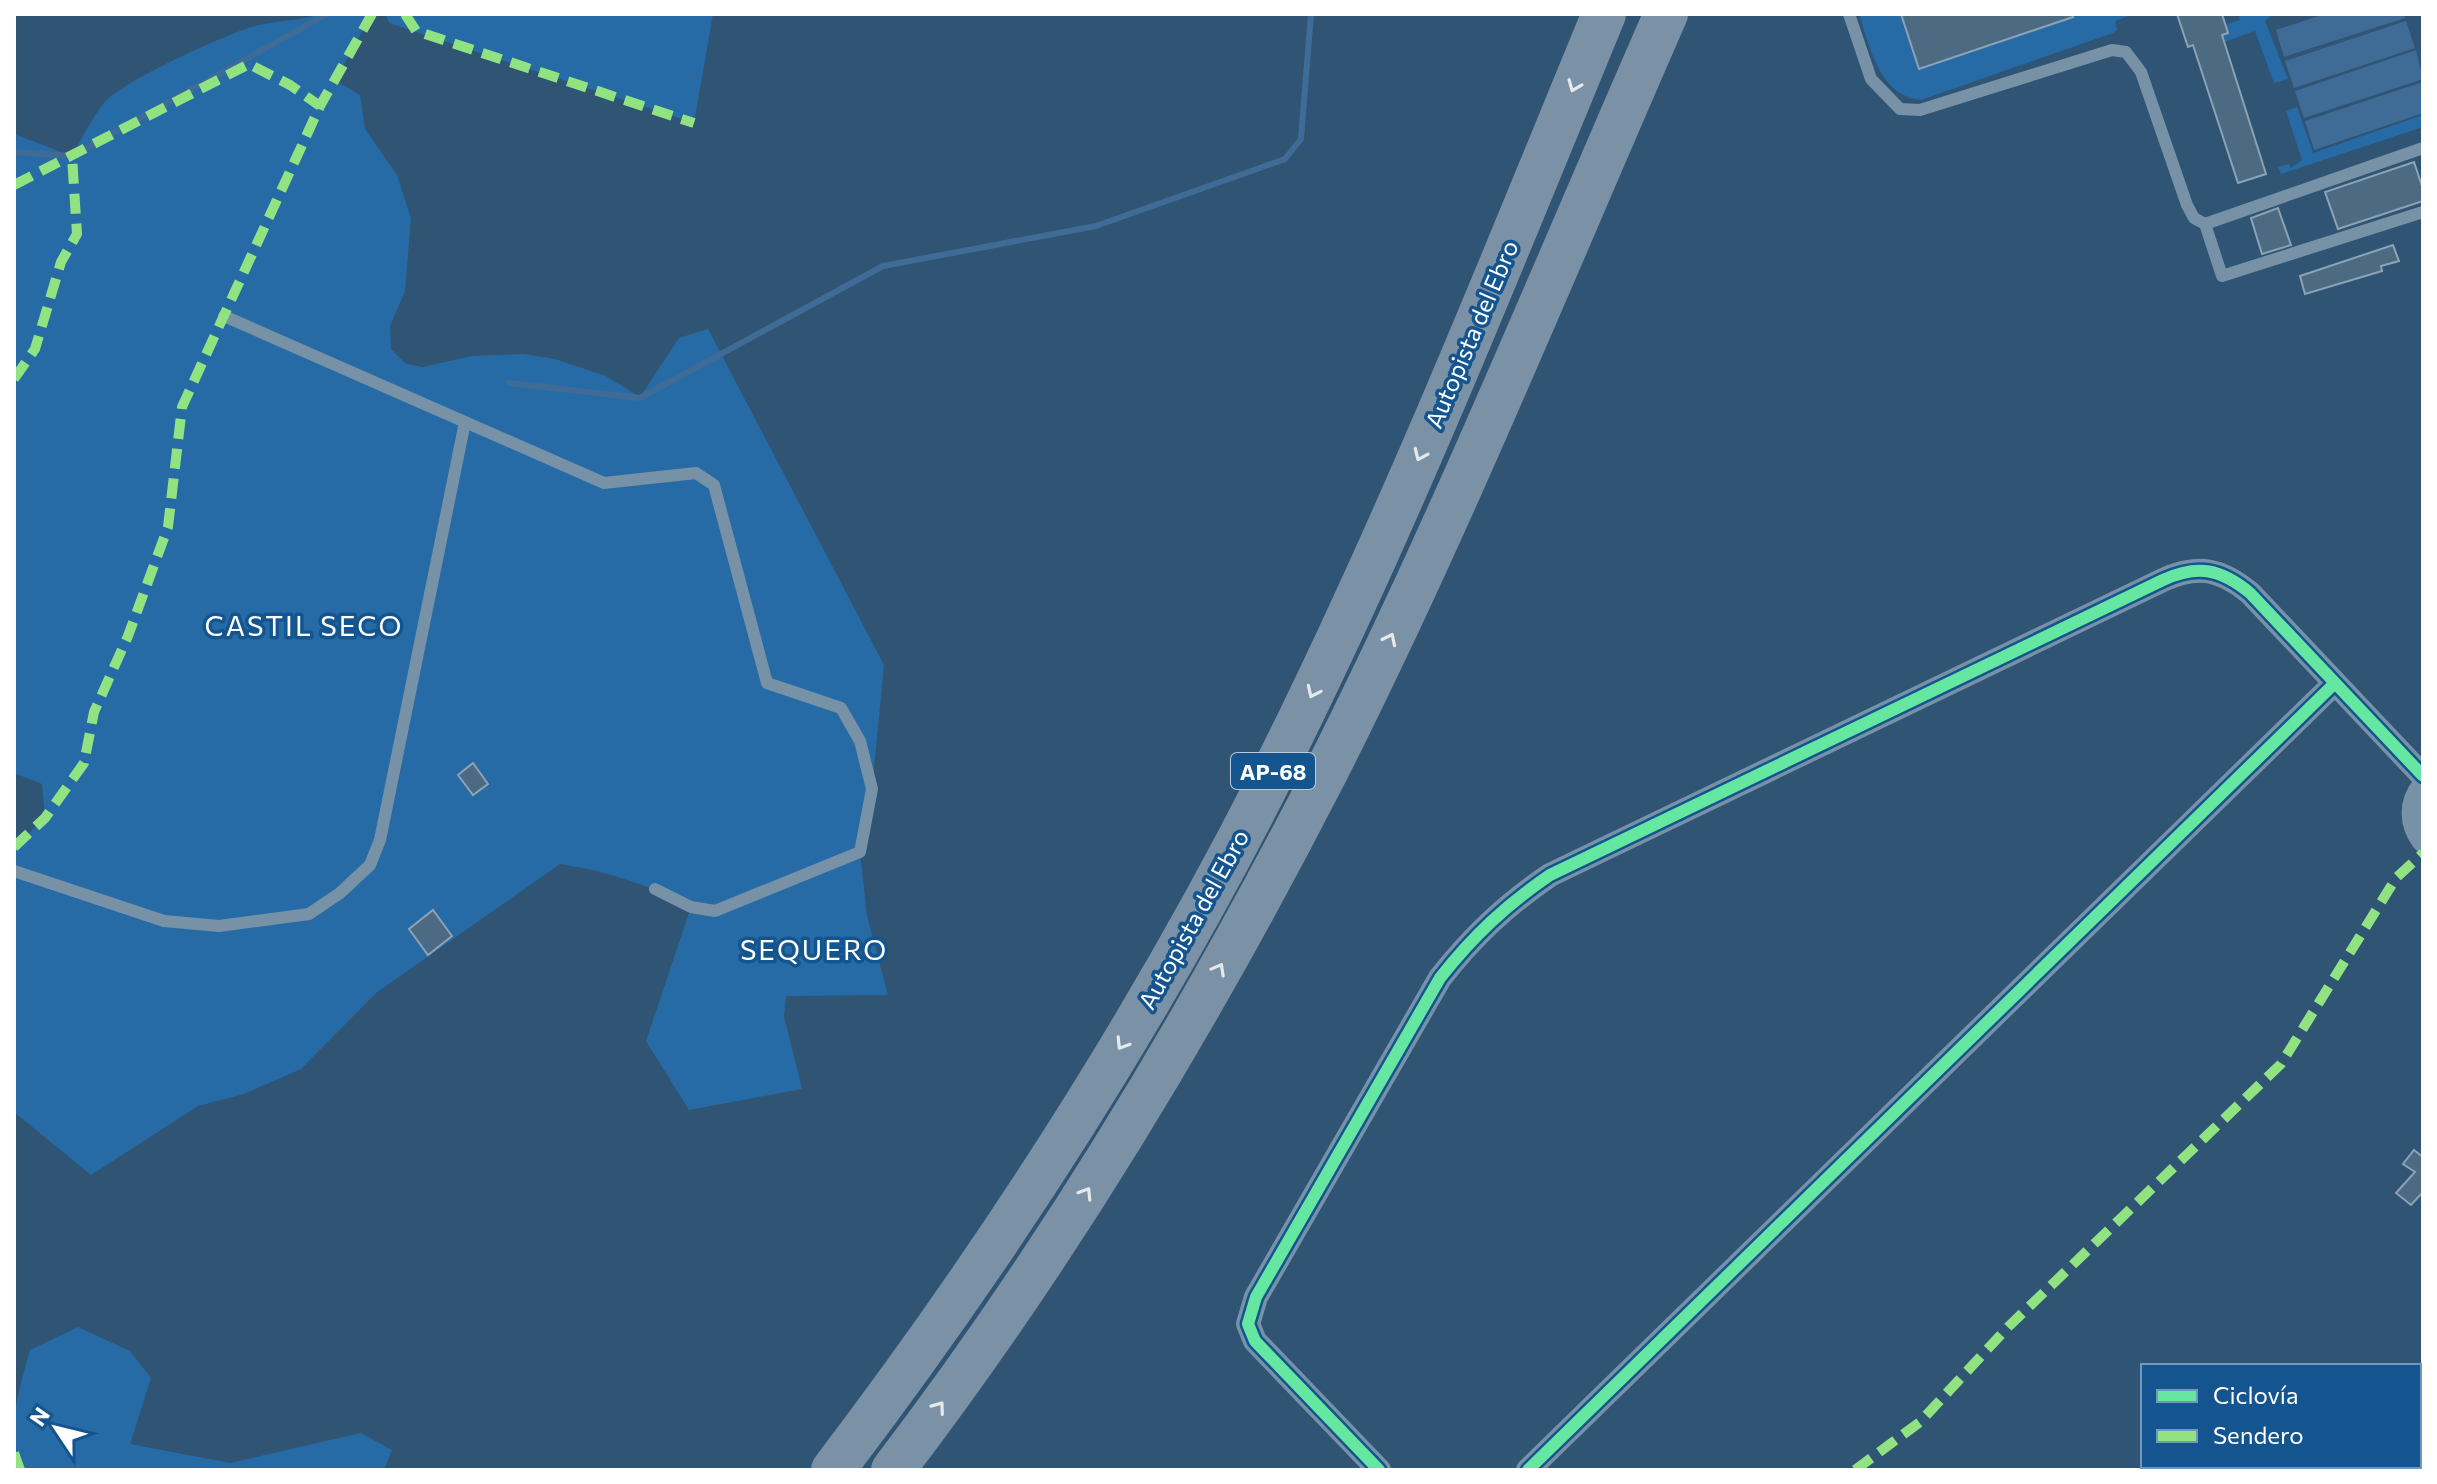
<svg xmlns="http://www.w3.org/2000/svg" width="2437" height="1484" font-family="Commissioner,sans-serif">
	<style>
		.green { fill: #276ba6 }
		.water { fill: #3f6c96 }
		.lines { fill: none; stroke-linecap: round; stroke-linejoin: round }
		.stream { stroke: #3f6c96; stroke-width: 6 }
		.building { fill: #4d6a83; stroke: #8ca2b5; stroke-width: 2 }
		.service { stroke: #7791a7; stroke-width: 12 }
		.minor { stroke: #7791a7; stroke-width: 24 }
		.motorway { stroke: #7a91a6; stroke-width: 44 }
		.quiet { stroke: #91e382; stroke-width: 10; stroke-dasharray: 20 10; stroke-linecap: butt }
		.cycleway-casing { stroke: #14558f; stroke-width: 17 }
		.cycleway { stroke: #66e7a1; stroke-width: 12 }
		.oneway { stroke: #e4e9ed }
		.labels { text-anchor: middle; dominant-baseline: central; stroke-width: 7; stroke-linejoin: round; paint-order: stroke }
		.shield { fill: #14558f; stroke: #b8ccdd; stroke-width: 2 }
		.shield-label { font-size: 22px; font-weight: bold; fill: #fff }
		.street-label { font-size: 24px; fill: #fff; stroke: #14558f }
		.quarter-label { font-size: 28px; letter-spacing: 2px; fill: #fff; stroke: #14558f }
	</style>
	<rect width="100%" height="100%" fill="#305473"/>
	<path class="green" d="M320,14h52l-37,66 25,15 5,34 32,46 14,43 -6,73 -15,35 1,23 15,15 17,3 49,-11 52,-2 31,5 51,17 34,21 39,-59 29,-9 176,336 -12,124 -12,63 7,64 21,79 -102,1 -2,20 18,73 -113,21 -43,-69 45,-134c-42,-22 -84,-36 -131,-43l-184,129 -75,76 -57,25 -46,12 -107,69 -77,-63v-265l31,-29 -3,-34 -28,-11v-639l58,22c10,-18 20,-38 32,-53 18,-22 126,-71 155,-78 21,-5 40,-4 61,-11z
		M386,14h327l-19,109 -305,-100z
		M1859,14h42l18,55 162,-55h53l-19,7 2,9 -4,3 -192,67c-41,-4 -51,-52 -62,-86z
		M2238,14h34l-7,7 23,58 -14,4 -19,-52 -31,11 -2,-7 6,-2 -3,-8 15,-5z
		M2297,107l16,46 110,-38v12l-142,47 -3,-7 11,-3 2,4 11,-8 -16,-49z
		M78,1327l52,24 21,27 -21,66 100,19 131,-30 31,17 -8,20h-363c-16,-40 -2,-80 9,-120z"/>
	<path class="water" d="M2325,14h78l2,4 -121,39 -8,-27z
		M2406,21l9,27 -121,40 -9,-27z
		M2416,50l7,29 -119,39 -9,-27z
		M2423,82v31l-109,37 -9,-29z"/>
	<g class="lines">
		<path class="stream" d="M14,152l58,4 255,-142
			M509,383l131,15 243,-132 213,-40 189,-67 16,-20 10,-125"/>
	</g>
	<path class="building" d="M1901,14h171l1,3 -154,52z
		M2177,14h45l6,19 -6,2 44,139 -28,9 -45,-138 -5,2z
		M2414,162l9,27v12l-85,28 -13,-37z
		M2278,208l13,37 -29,9 -11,-36z
		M2393,245l6,16 -18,5 1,5 -77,23 -5,-18z
		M473,763l15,21 -15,11 -15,-20z
		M433,910l19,26 -24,19 -19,-26z
		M2414,1150l9,7v35l-12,13 -15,-12 19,-21 -12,-8z"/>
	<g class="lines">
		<path class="service" d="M1849,14l22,65 29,30 20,1 192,-60 14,2 15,20 46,133 7,13 11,6 218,-76
			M2205,224l17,52 201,-64
			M224,316l380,167 92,-10 18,12 53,198 74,25 19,33 12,48 -12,63 -145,59 -24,-4 -36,-18
			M14,871l150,50 55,5 90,-12 31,-21 30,-28 10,-25 85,-418"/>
		<path class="minor" d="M2423,787c-13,16 -12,37 0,53
			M1379,1470l-124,-129 -7,-17 8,-27 184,-319c33,-42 66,-73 110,-103l613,-295c35,-16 58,-11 87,13l173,183
			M1528,1470l807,-787"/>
		<path class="motorway" d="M833,1470c181,-238 342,-492 472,-762 110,-227 203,-461 299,-694
			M893,1470c166,-217 308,-454 433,-698 125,-247 229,-505 340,-758"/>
		<path class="quiet" d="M405,14l11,17 278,92
			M14,185l235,-121 41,21 30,21
			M14,379l21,-30 26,-87 16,-28 -5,-78
			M14,847l31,-29 39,-55 10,-51 34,-76 40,-109 14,-120 138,-301 52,-92
			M14,1453l6,17
			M1855,1470l65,-48 88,-95 273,-263 115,-186 27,-25"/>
		<g class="cycleway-casing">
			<path id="cycleway" d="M1379,1470l-124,-129 -7,-17 8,-27 184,-319c33,-42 66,-73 110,-103l613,-295c35,-16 58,-11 87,13l173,183
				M1528,1470l807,-787"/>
		</g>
		<use href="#cycleway" class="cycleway"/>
	</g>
	<defs><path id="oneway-chevron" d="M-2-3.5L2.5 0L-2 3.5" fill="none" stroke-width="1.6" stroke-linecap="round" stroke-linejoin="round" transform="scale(2)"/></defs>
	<g class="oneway">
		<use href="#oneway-chevron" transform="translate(1574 86) rotate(112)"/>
		<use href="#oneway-chevron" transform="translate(1420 455) rotate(114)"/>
		<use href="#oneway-chevron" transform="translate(1390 639) rotate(-64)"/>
		<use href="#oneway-chevron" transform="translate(1313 692) rotate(115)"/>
		<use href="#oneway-chevron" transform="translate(1219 969) rotate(-61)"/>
		<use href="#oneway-chevron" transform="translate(1122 1044) rotate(122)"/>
		<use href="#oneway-chevron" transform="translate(1086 1193) rotate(-58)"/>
		<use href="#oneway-chevron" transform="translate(939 1407) rotate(-54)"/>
	</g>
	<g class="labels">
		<rect class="shield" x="1231" y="753" width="84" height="36" rx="6"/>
		<g class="shield-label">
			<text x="1273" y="771">AP-68</text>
		</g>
		<g class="street-label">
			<text transform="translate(1471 334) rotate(-67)">Autopista del Ebro</text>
			<text transform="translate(1193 919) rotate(-61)">Autopista del Ebro</text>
		</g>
		<g class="quarter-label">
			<text x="304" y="625">CASTIL SECO</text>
			<text x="814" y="949">SEQUERO</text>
		</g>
	</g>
	<rect width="2437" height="1484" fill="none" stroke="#ffffff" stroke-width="32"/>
	<rect x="2141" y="1364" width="280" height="104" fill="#14558f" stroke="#7299bc" stroke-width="2"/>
	<rect x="2157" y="1390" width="40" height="12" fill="#66e7a1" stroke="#7299bc" stroke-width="2"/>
	<text x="2213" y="1404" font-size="24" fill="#ffffff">Ciclovía</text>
	<rect x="2157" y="1430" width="40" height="12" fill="#91e382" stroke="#7299bc" stroke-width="2"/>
	<text x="2213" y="1444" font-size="24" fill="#ffffff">Sendero</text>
	<g transform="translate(56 1428) rotate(305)" stroke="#14558f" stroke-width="6" paint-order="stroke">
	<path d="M0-6L14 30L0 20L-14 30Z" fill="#ffffff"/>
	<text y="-12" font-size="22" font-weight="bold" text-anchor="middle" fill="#ffffff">N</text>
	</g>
</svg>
